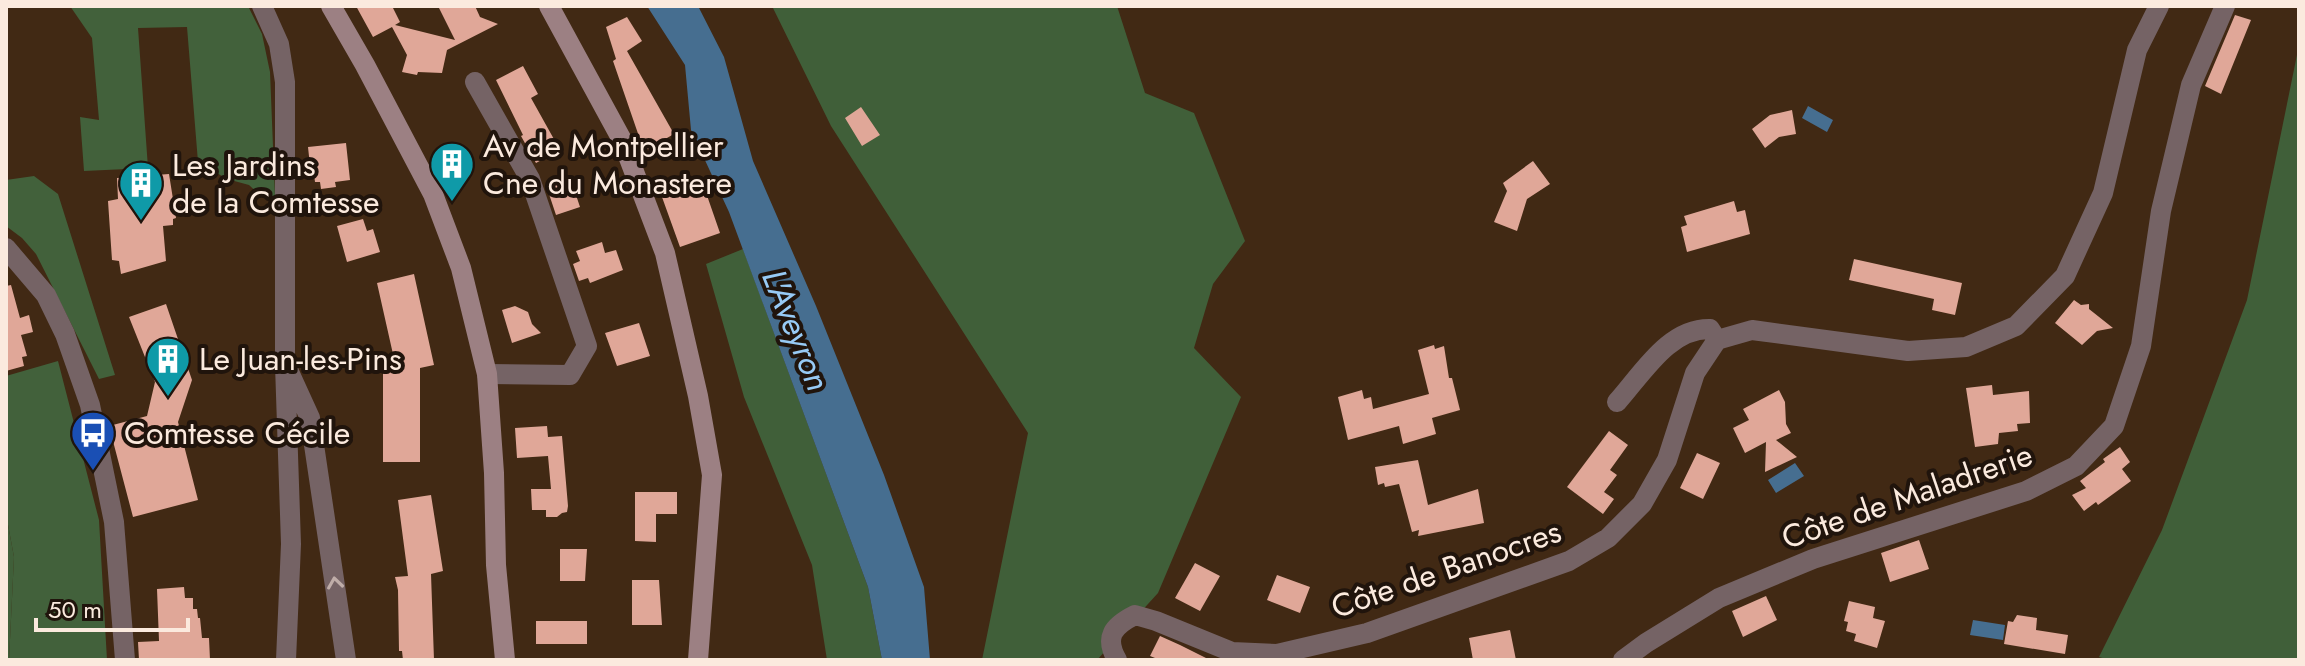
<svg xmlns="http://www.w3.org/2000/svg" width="2305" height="666" font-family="Jost,sans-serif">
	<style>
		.green { fill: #42613b }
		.forest { fill: #405f39 }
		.water { fill: #466e90 }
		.building { fill: #e0a798 }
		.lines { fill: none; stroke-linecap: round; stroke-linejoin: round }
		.street { stroke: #756365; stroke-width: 20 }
		.secondary { stroke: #9c8083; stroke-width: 20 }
		.oneway { stroke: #bfada8 }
		.labels { text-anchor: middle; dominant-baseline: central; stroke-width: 8; stroke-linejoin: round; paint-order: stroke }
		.poi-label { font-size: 32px; fill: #fbeade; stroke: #20140c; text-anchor: start }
		.street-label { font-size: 32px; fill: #fbeade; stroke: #20140c }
		.water-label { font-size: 34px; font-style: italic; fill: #97caf5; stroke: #20140c }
	</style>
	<rect width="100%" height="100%" fill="#412914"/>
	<path class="green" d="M70,6h178l14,28 8,38 5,124h-14l-12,-11 -22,-6 -29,-17 -11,-135 -49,1 10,140 -64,3 -4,-54 19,3 -7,-82z
		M34,176l24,18 57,181 -16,4 -63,-125 -14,-16 -16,-12v-46z
		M58,361l41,159 8,140h-98l5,-103 -8,-43v-138z"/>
	<path class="forest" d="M772,6h345l28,87 49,20 51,128 -32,43 -19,64 47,49 -83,196 -61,67h-115l46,-227 -197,-307z
		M2299,45v615h-190l-10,-3 63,-127 85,-230z
		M743,249l125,338 14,73h-55l-15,-95 -68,-168 -38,-133z
		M6,514l8,43 -5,103h-3z"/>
	<path class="water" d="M647,6h51l26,51 29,104 63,145 68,169 40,112 6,73h-48l-14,-73 -139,-375 -38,-82 -6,-65z
		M1808,106l25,14 -6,12 -25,-14z
		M1795,463l9,13 -28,17 -8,-13z
		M1973,620l32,5 -2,15 -33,-5z"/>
	<path class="building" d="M356,6h36l8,16 -5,3 60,15 -17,-34h37l5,11 18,7 -51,26 -5,23 -24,-1 -1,3 -15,-3 5,-17 -15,-28 -19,10z
		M2235,15l16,5 -30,74 -16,-8z
		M627,17l15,24 -15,10 47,83 -30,17 -31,-90 3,-2 -10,-32z
		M523,66l15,28 -7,4 29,52 -24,13 -15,-27 2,-1 -27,-55z
		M861,107l19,28 -18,11 -17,-28z
		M1792,110l4,24 -17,3 -14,11 -13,-19 18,-14z
		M346,143l4,37 -15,2 1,5 -15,2 -1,-7h-5l-1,-8 -3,1 -3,-28z
		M1533,161l17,23 -23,15 -10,32 -23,-9 13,-31 -4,-8z
		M169,174l7,44 -3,1v6l-10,1 3,35 -45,13 -2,-13 -7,-1 -4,-59 10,-2 -1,-21z
		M570,177l10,30 -24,8 -10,-30z
		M684,178l5,10 14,-4 17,49 -40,14 -22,-61z
		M1734,201l3,11 8,-2 5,24 -63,18 -6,-25 6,-2 -3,-9z
		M363,219l4,12 6,-2 7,23 -33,10 -10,-36z
		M602,242l3,11 11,-3 7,20 -33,13 -2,-5 -9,3 -6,-17 7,-3 -4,-10z
		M1854,259l108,24 -7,32 -23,-5 2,-11 -85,-19z
		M414,274l20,91 -14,3v94h-37v-93l14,3 -20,-89z
		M11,285l9,33 9,-3 4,17 -12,3 6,21 -5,1 2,9 -18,5v-85z
		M2074,300l7,5 8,-1v5l24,19 -16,3 -15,14 -27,-22z
		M166,304l26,76 -14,42 20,78 -65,17 -24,-91 38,-10 8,-34 -26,-65z
		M515,306l13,6 4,12 9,9 -29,10 -10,-33z
		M639,323l11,33 -33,10 -12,-33z
		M1434,345l1,4 9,-3 5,32h3l8,32 -28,8 4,16 -33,10 -4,-18 -51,14 -10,-43 24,-7 2,9 7,-2 2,12 56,-15 -11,-44z
		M1992,385l1,10 36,-4 1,32 -13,1 1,7 -19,2 -1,11 -23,3 -9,-59z
		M1779,390l6,12 1,22 5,9 -15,7 21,17 -32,15 1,-30 -21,11 -12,-25 16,-8 -6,-11z
		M547,426l1,11 14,-1 6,70 -1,6 -5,1 -5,4h-11v-7h-14l-1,-21h20l-3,-33 -31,2 -2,-30z
		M1609,431l19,14 -18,25 7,5 -13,17 10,7 -11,15 -36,-27z
		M2120,447l10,15 -8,7 9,12 -33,24 -2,-3 -12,9 -12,-16 14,-7 -6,-7 25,-19 -2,-3z
		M1697,453l23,10 -17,36 -23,-11z
		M1418,460l10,45 50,-16 6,34 -66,13 1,-6 -7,2 -13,-48 -14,3 -1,-4 -6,2 -3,-18z
		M635,492h42v22h-21v28l-21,-1z
		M431,495l12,76 -12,3 3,86h-31l-1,-9h-3l-1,-61 -3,-13 13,-1 -10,-76z
		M1919,540l10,29 -39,13 -9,-29z
		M560,549h27l-2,32h-25z
		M1195,563l25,13 -20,35 -25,-13z
		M1277,575l33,12 -10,26 -33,-13z
		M632,580h27l3,45h-30z
		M184,587l1,11h8v11h4l1,9h2l2,20h7l1,22h-71l-1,-18 21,-1 -2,-52z
		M1766,596l11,24 -34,17 -11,-26z
		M1849,601l26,6 -2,11 12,3 -8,27 -23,-7 2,-7 -10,-3 2,-9 -4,-1z
		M2017,615l20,3 -1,12 32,5 -3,19 -61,-10 4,-23 5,1z
		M536,621h51v23h-51z
		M1510,630l6,30h-43l-4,-22z
		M1160,636l20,9 30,15h-50l-10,-4z"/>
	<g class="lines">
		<path class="street" d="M262,6l17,38 6,38v283l6,179 -5,116
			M475,82l55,97 57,167 -17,29 -83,-1
			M6,248l40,47 19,39 25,71 24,117 11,138
			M289,372l21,46 36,242
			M1617,402c26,-29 52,-74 93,-73l7,11
			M1117,660c-13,-23 -4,-34 18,-45l21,6 76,31 45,2 90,-21 202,-72 39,-23 34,-34 25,-44 28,-87 22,-33 35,-10 156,21 58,-4 50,-21 49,-50 38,-83 34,-143 22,-44
			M1623,660l23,-17 73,-45 94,-39 213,-68 50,-25 38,-40 27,-80 20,-135 30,-126 34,-79"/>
		<path class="secondary" d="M331,6l34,59 68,129 28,74 26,106 7,99 2,92 9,95
			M549,6l73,134 43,113 33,143 14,79 -14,185"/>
	</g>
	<defs><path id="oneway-chevron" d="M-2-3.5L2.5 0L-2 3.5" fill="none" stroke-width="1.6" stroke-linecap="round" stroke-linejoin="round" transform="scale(2)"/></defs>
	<use class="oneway" href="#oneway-chevron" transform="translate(335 583) rotate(-98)"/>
	<defs>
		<g id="building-pin" transform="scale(2.3)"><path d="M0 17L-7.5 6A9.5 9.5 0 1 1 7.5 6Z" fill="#0f9aa8" stroke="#20140c"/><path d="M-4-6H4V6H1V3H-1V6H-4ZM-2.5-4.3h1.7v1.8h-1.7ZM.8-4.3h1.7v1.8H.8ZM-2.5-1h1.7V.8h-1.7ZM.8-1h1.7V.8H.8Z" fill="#fff"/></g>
		<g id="bus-pin" transform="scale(2.3)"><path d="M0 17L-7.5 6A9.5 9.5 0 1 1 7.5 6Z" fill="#1a4fb4" stroke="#20140c"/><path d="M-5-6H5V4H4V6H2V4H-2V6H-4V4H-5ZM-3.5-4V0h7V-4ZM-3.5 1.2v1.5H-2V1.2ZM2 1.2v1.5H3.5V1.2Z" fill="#fff"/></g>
	</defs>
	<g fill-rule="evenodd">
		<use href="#building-pin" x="452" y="164"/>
		<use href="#building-pin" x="141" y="183"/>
		<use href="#building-pin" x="168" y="359"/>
		<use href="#bus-pin" x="93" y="433"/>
	</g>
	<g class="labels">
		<g class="poi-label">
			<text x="483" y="146">Av de Montpellier<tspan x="483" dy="37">Cne du Monastere</tspan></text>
			<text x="172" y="165">Les Jardins<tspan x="172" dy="37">de la Comtesse</tspan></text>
			<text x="199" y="359">Le Juan-les-Pins</text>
			<text x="124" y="433">Comtesse Cécile</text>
		</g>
		<g class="street-label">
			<text transform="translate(1907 496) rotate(-19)">Côte de Maladrerie</text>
			<text transform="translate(1446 569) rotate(-19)">Côte de Banocres</text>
		</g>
		<g class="water-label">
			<text transform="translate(796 330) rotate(68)">L'Aveyron</text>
		</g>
	</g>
	<rect width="2305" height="666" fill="none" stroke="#fbeade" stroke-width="16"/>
	<path d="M36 618v12h152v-12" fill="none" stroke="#fbeade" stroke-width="4"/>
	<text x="48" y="618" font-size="24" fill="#fbeade" stroke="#20140c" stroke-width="6" paint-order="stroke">50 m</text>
</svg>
